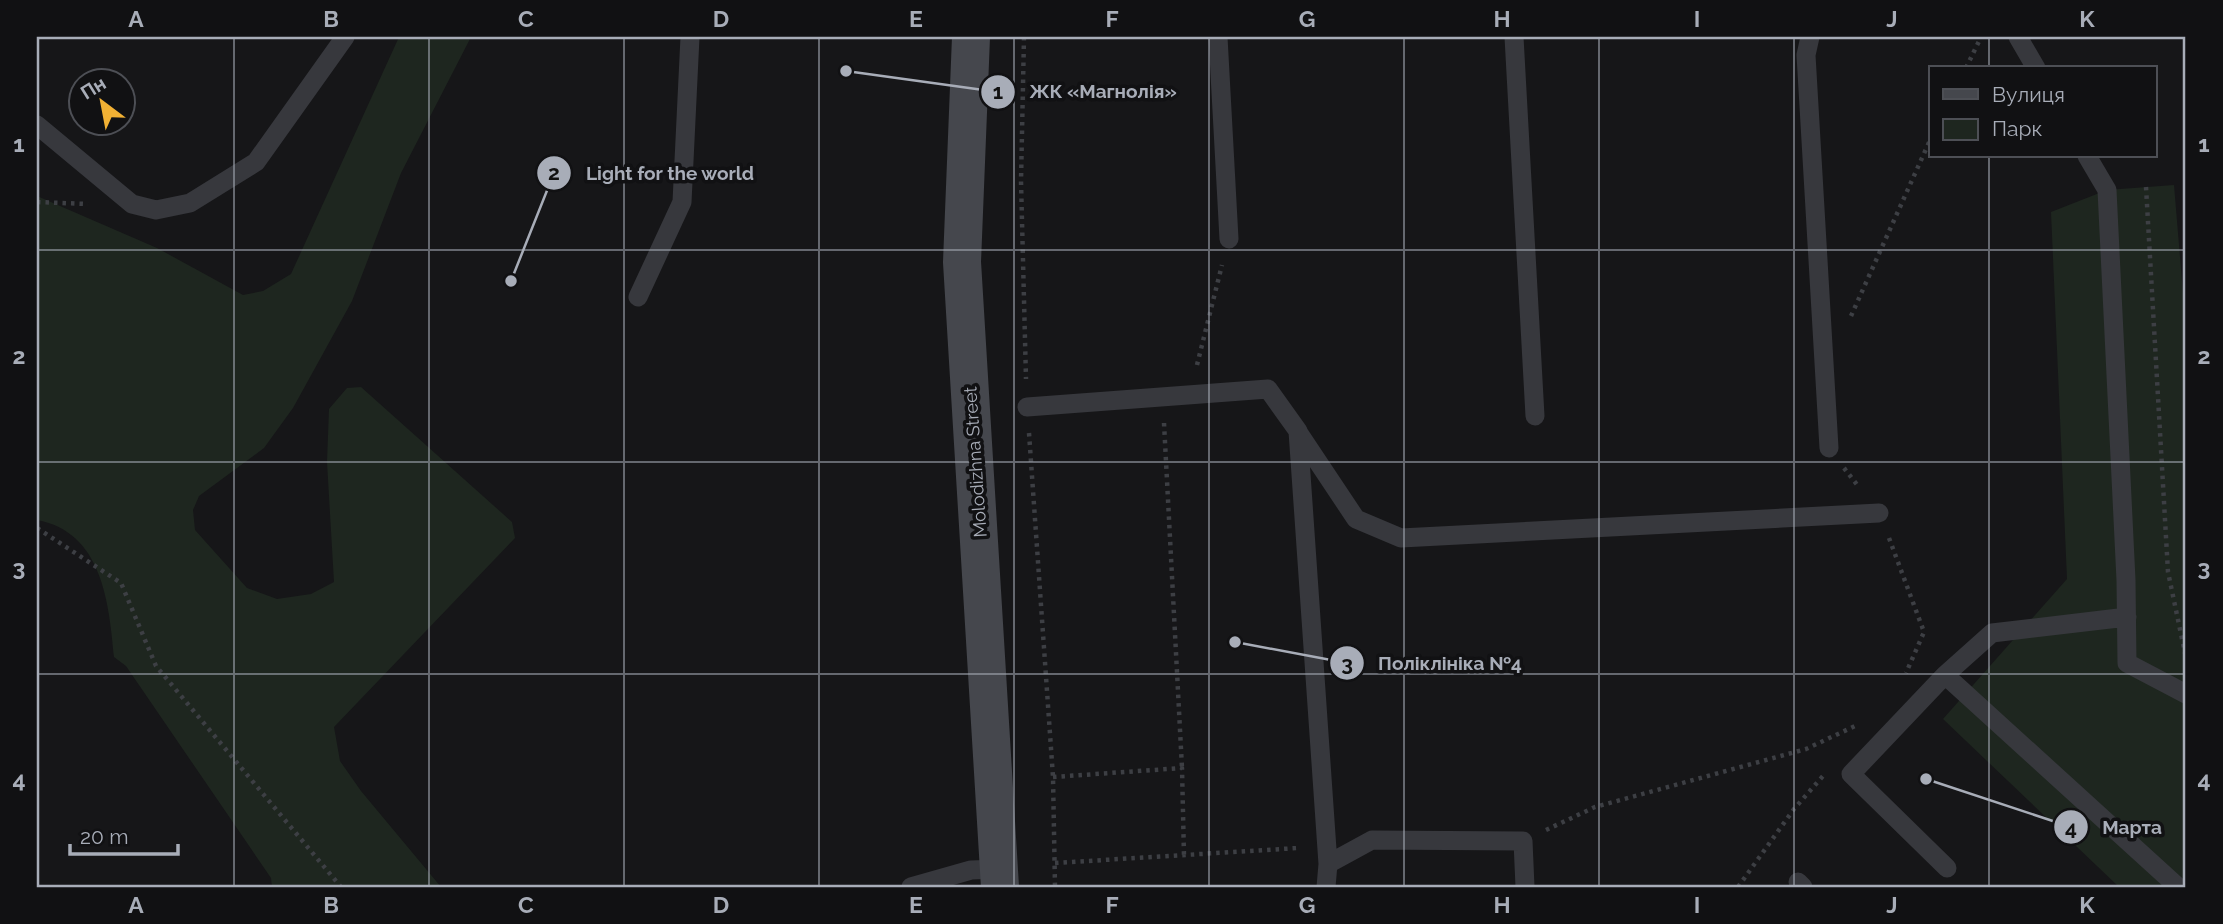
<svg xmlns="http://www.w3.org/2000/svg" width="2223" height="924" font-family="Raleway,sans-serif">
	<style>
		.green { fill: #1e261f }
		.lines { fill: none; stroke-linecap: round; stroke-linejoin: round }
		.path { stroke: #3d3f44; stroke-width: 4.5; stroke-dasharray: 3.5 5; stroke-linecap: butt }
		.lane { stroke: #37383d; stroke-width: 19 }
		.secondary { stroke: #45474d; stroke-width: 38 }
		.grid { fill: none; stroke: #a8adb8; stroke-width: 2; stroke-opacity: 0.55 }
		.labels { text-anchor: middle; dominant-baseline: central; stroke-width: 7; stroke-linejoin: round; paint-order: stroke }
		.street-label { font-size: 18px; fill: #a8adb8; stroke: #111113 }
		.leader { fill: none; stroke: #a8adb8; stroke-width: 2.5 }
		.callout-dot { fill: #a8adb8; stroke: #111113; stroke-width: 2.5 }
		.mark-label { font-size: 21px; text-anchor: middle; font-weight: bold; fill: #111 }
		.callout-label { font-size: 19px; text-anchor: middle; font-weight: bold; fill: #a8adb8; stroke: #111113; stroke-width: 7; stroke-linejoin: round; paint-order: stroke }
		.neatline { fill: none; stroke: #a8adb8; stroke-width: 2.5 }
		.grid-label { font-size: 23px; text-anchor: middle; font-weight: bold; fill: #a8adb8 }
	</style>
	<rect width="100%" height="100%" fill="#161618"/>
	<path class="green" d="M399,37h72l-70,136 -49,128 -59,107 -29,40 -65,48 -6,14 2,20 52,58 30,11 34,-5 23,-12 -7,-120 2,-53 18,-21 14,-1 151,135 3,16 -181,189 6,34 21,30 80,96h-169l-1,-9 -145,-212 -12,-9c-5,-55 -12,-125 -77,-137v-324l120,52 86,47 20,-4 28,-17z
		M2174,185l12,144v558h-67l-176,-168 124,-140 -16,-367 56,-22z"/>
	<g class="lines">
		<path class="path" d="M1024,37l-3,144 5,198
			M1966,68l15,-31
			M2146,187l22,385 18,86
			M37,202l51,2
			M1851,316l80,-178
			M1197,365l25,-100
			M1164,423l18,345
			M1029,433l24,344 2,110
			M1844,468l14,18
			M37,528l84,55 35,83 185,221
			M1889,538l35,94 -18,41
			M1053,777l129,-9 2,89
			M1546,830l49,-23 211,-58 49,-23
			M1055,863l243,-15
			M1738,887l56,-78 29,-33"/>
		<path class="lane" d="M1218,37l11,202
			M1514,37l21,379
			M1810,37l-4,18 23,393
			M2018,37l18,31
			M37,125l95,79 24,6 34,-7 66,-41 89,-125
			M2087,156l20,34 19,390 1,83 59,31
			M638,297l44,-95 8,-165
			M1027,407l241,-18 30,42 30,433
			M1298,432l58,87 45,19 478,-25
			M1945,675l47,-42 135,-16
			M1947,868l-96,-94 94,-99 233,212
			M1798,882l5,5
			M911,887l60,-17 28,-1
			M1326,887l2,-23 44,-24 151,1 2,46"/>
		<path class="secondary" d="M971,37l-9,225 38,625"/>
	</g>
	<path class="grid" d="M234,37v850M429,37v850M624,37v850M819,37v850M1014,37v850M1209,37v850M1404,37v850M1599,37v850M1794,37v850M1989,37v31M1989,156v731M37,250h2149M37,462h2149M37,674h2149"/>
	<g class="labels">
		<g class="street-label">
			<text transform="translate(975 462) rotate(-94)">Molodizhna Street</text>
		</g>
	</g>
	<path class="leader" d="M846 71L998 92M511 281L554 173M1235 642L1347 663M1926 779L2071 827"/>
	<g class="callout-dot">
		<circle cx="846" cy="71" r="7"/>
		<circle cx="511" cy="281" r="7"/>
		<circle cx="1235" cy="642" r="7"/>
		<circle cx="1926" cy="779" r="7"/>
		<circle cx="998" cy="92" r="18"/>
		<circle cx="554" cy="173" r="18"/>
		<circle cx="1347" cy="663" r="18"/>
		<circle cx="2071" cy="827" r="18"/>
	</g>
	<g class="mark-label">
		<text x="998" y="99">1</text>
		<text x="554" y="180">2</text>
		<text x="1347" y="671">3</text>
		<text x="2071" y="835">4</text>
	</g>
	<g class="callout-label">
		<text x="1103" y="98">ЖК «Магнолія»</text>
		<text x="670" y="180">Light for the world</text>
		<text x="1450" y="670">Поліклініка №4</text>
		<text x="2132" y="834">Марта</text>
	</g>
	<rect width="2223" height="924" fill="none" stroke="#111113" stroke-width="77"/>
	<rect x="1929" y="66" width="228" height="91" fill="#111113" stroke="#4d4f55" stroke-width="2"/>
	<rect x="1943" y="89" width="35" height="10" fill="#45474d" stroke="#4d4f55" stroke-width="2"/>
	<text x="1992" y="102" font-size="21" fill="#a8adb8">Вулиця</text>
	<rect x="1943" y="119" width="35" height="21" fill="#1e261f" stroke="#4d4f55" stroke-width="2"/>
	<text x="1992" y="136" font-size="21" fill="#a8adb8">Парк</text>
	<g transform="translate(102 102) rotate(328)"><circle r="33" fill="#111113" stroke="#4d4f55" stroke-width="2"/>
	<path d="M0-5L12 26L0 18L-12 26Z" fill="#f2b134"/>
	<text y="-10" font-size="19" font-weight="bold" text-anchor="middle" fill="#a8adb8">Пн</text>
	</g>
	<path d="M70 844v10h108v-10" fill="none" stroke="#a8adb8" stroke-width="3.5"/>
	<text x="80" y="844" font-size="21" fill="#a8adb8" stroke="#111113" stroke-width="5" paint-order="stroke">20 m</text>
	<rect x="38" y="38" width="2146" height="848" class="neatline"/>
	<g class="grid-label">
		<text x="136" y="27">A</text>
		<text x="331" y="27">B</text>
		<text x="526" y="27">C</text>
		<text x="721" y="27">D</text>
		<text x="916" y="27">E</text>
		<text x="1112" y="27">F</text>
		<text x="1307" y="27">G</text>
		<text x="1502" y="27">H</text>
		<text x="1697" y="27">I</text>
		<text x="1892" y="27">J</text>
		<text x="2087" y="27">K</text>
		<text x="19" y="152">1</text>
		<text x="2204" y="152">1</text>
		<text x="19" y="364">2</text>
		<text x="2204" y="364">2</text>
		<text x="19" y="576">3</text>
		<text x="2204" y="576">3</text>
		<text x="19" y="788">4</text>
		<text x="2204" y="788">4</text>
		<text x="136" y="913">A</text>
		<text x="331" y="913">B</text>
		<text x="526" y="913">C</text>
		<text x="721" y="913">D</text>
		<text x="916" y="913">E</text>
		<text x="1112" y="913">F</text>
		<text x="1307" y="913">G</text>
		<text x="1502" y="913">H</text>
		<text x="1697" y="913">I</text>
		<text x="1892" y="913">J</text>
		<text x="2087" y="913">K</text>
	</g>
</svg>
